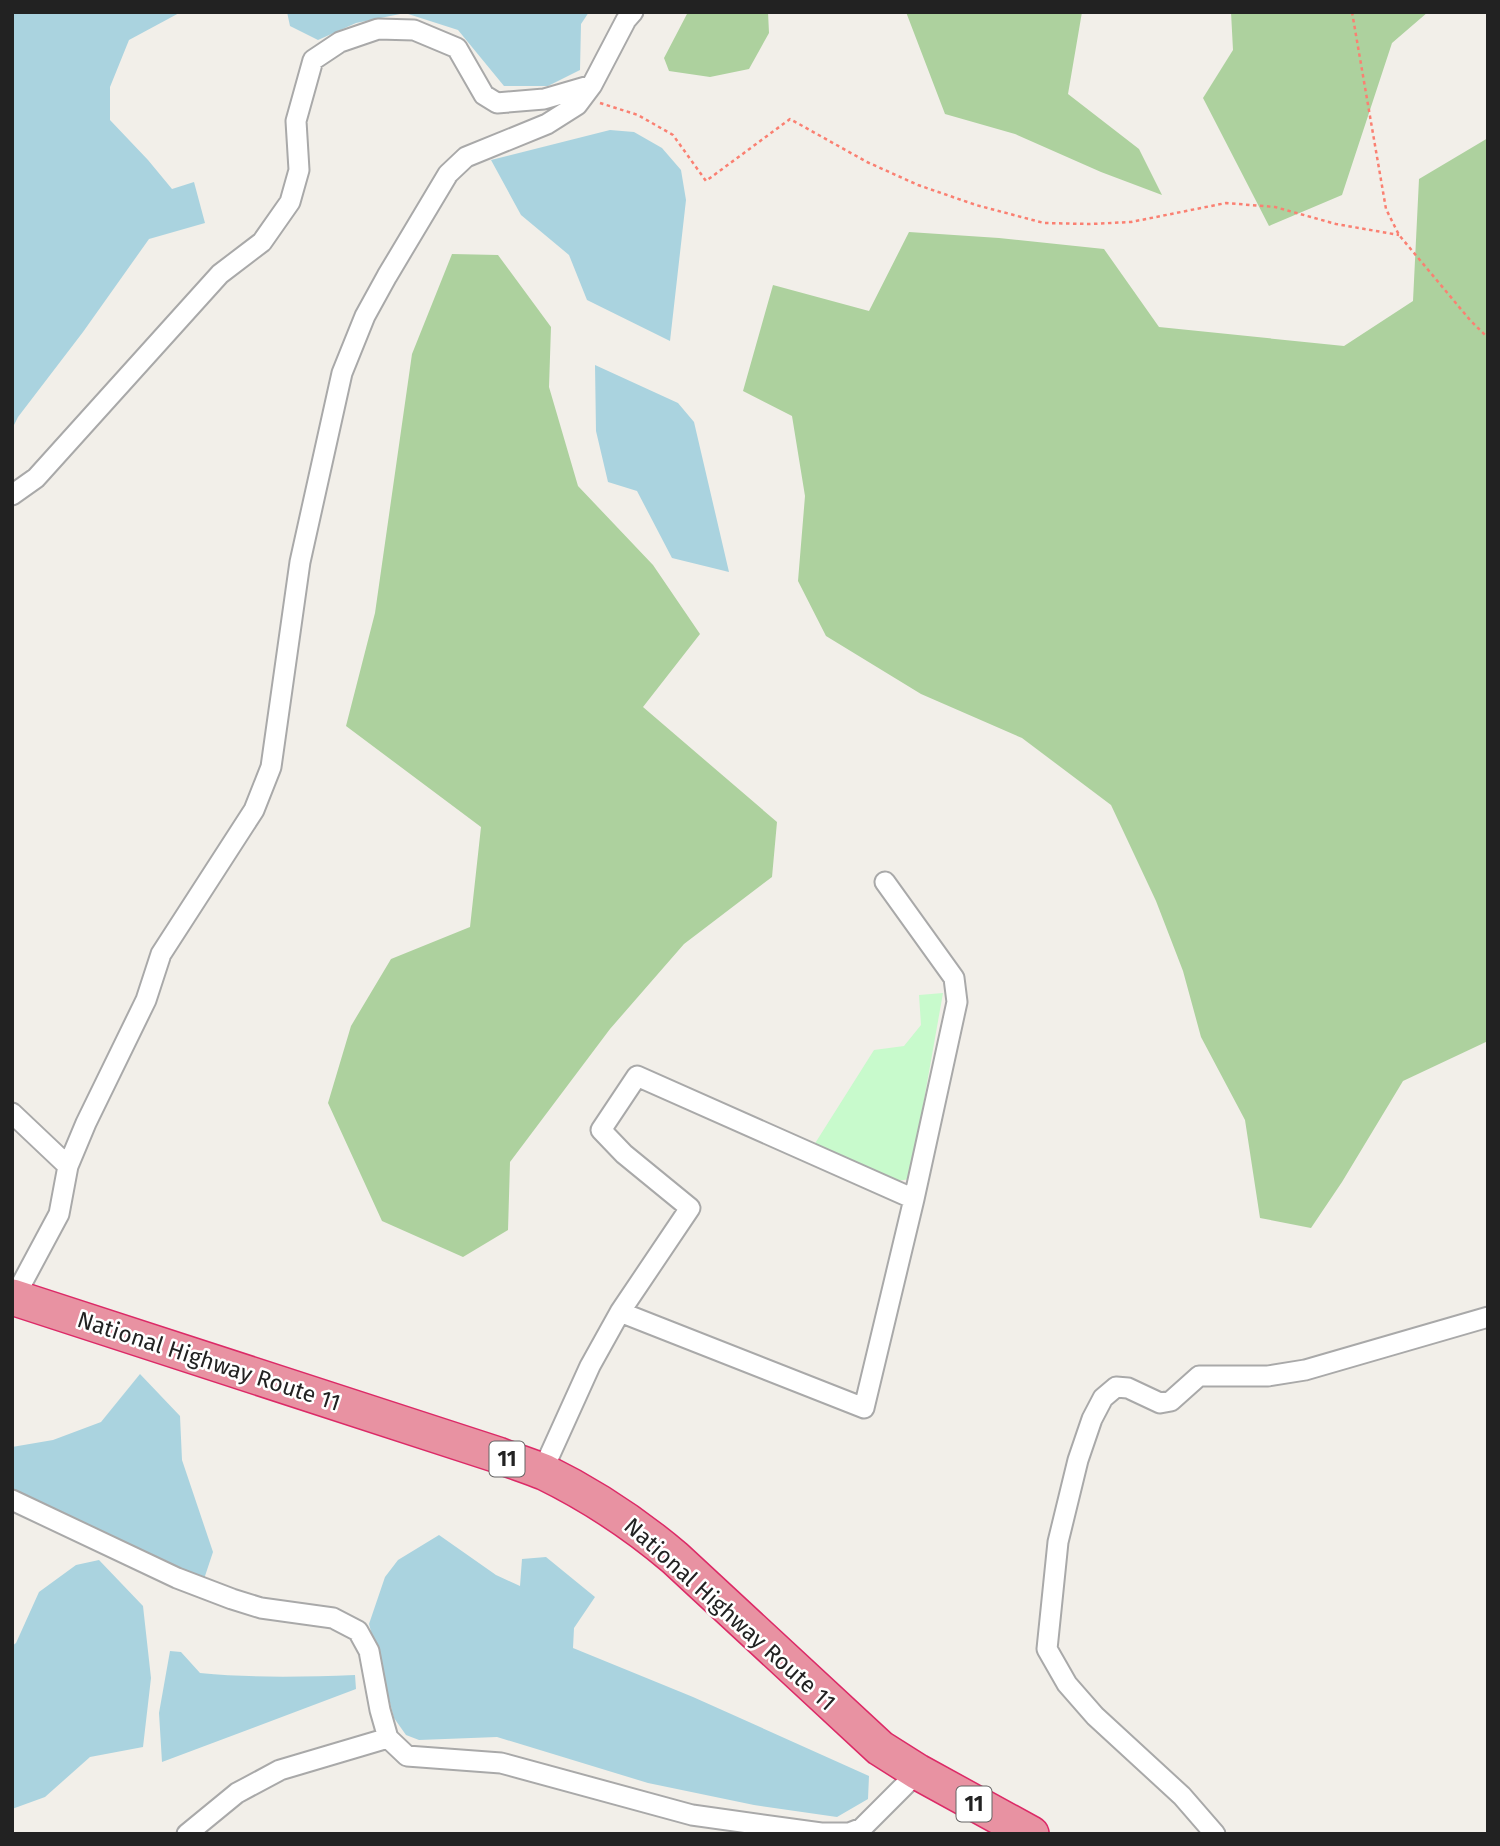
<svg xmlns="http://www.w3.org/2000/svg" width="1500" height="1846" font-family="'Fira Sans',sans-serif">
	<style>
		.forest { fill: #add19e }
		.park { fill: #c8facc }
		.water { fill: #aad3df }
		.lines { fill: none; stroke-linecap: round; stroke-linejoin: round }
		.street-casing { stroke: #a9a9a9; stroke-width: 23 }
		.highway-casing { stroke: #dc2a67; stroke-width: 38 }
		.path { stroke: #fa8072; stroke-width: 2.5; stroke-dasharray: 3.5 3.5; stroke-linecap: butt }
		.street { stroke: #fff; stroke-width: 19 }
		.highway { stroke: #e892a2; stroke-width: 35 }
		.labels { text-anchor: middle; dominant-baseline: central; stroke-width: 5; stroke-linejoin: round; paint-order: stroke }
		.shield { fill: #fff; stroke: #646464; stroke-width: 2 }
		.shield-label { font-size: 21px; font-weight: bold; fill: #222 }
		.street-label { font-size: 23px; fill: #222; stroke: #fff }
	</style>
	<rect width="100%" height="100%" fill="#f2efe9"/>
	<path class="forest" d="M688,12h80l1,21 -20,36 -39,8 -41,-6 -5,-13z
		M906,12h176l-14,82 71,55 23,46 -61,-23 -86,-38 -70,-20z
		M1231,12h197l-36,31 -50,152 -73,31 -66,-128 30,-48z
		M1488,138v903l-85,40 -61,101 -31,46 -51,-10 -15,-98 -44,-83 -18,-66 -27,-70 -45,-96 -89,-67 -101,-44 -95,-58 -28,-55 7,-85 -13,-80 -49,-25 30,-106 96,26 40,-79 90,6 105,11 55,78 185,19 69,-45 6,-122z
		M452,254l46,1 53,72 -2,60 29,99 75,79 47,69 -57,73 134,115 -5,55 -88,67 -74,85 -100,133 -2,68 -45,27 -81,-36 -54,-118 23,-77 40,-67 79,-32 11,-100 -135,-101 29,-113 37,-259z"/>
	<path class="park" d="M943,993l-33,186 -13,2 -83,-36 60,-95 30,-4 17,-21 -2,-30z"/>
	<path class="water" d="M12,12h169l-52,28 -19,47v33l38,40 24,29 22,-7 11,41 -56,16 -66,93 -65,85 -6,12z
		M287,12h302l-8,12 -1,46 -32,16h-44l-46,-56 -53,-17 -49,10 -38,17 -28,-14z
		M610,130l24,2 28,16 19,22 5,30 -16,141 -83,-41 -18,-45 -48,-40 -30,-55z
		M595,365l83,38 16,19 35,150 -57,-14 -35,-67 -29,-9 -12,-51z
		M140,1374l40,42 2,44 31,92 -9,27 -192,-89v-43l41,-7 48,-18z
		M439,1535l57,40 24,11 2,-27 24,-2 49,40 -21,31 -1,20 120,49 176,79 -1,23 -31,18 -83,-12 -106,-22 -151,-46 -78,3 -13,-5 -12,-17 -25,-94 16,-47 13,-17z
		M99,1560l44,46 8,72 -8,69 -53,10 -45,40 -33,12v-163l4,-3 23,-51 37,-27z
		M170,1651l11,1 19,21c51,5 103,4 155,2l1,14 -194,73 -3,-49z"/>
	<g class="lines">
		<g class="street-casing">
			<path id="street" d="M12,495l24,-17 184,-204 42,-32 28,-40 9,-32 -3,-49 17,-61 27,-18 38,-13 36,1 43,18 27,47 13,8 47,-4 48,-14
				M12,1113l56,53
				M12,1304l2,-6 45,-84 9,-48 18,-43 60,-123 15,-46 93,-144 17,-43 29,-205 42,-189 23,-57 22,-40 61,-102 18,-17 81,-33 30,-19 15,-20 34,-65 7,-8
				M620,1312l244,96 50,-209 43,-197 -3,-24 -69,-96
				M542,1472l48,-106 30,-54 70,-104 -66,-54 -23,-24 36,-54 277,123
				M12,1500l165,78 55,21 29,9 72,10 25,13 11,20 11,59 8,28 19,18 94,7 191,52 129,18h28l13,-5 56,-56
				M187,1834l50,-41 43,-23 108,-32
				M1215,1834l-33,-38 -87,-80 -28,-32 -20,-35 11,-107 20,-82 14,-41 11,-21 13,-11 12,1 32,15 11,-2 28,-25h69l37,-6 183,-53"/>
		</g>
		<g class="highway-casing">
			<path id="highway" d="M12,1297l486,158c15,6 31,11 46,17 47,23 91,52 131,86l205,190 38,24 113,62"/>
		</g>
		<path class="path" d="M1352,12l34,197 13,26 71,85 18,18
			M600,103l38,12 35,20 33,46 84,-62 77,43 51,23 58,20 68,18 46,1 41,-2 95,-19 49,4 61,17 63,11"/>
		<use href="#street" class="street"/>
		<use href="#highway" class="highway"/>
	</g>
	<g class="labels">
		<g class="shield">
			<rect x="489.5" y="1441.5" width="35" height="35" rx="5"/>
			<rect x="956.5" y="1786.5" width="35" height="35" rx="5"/>
		</g>
		<g class="shield-label">
			<text x="507" y="1459">11</text>
			<text x="974" y="1804">11</text>
		</g>
		<g class="street-label">
			<text transform="translate(209 1361) rotate(18)">National Highway Route 11</text>
			<text transform="translate(730 1614) rotate(42)">National Highway Route 11</text>
		</g>
	</g>
	<rect width="1500" height="1846" fill="none" stroke="#222222" stroke-width="28"/>
</svg>
